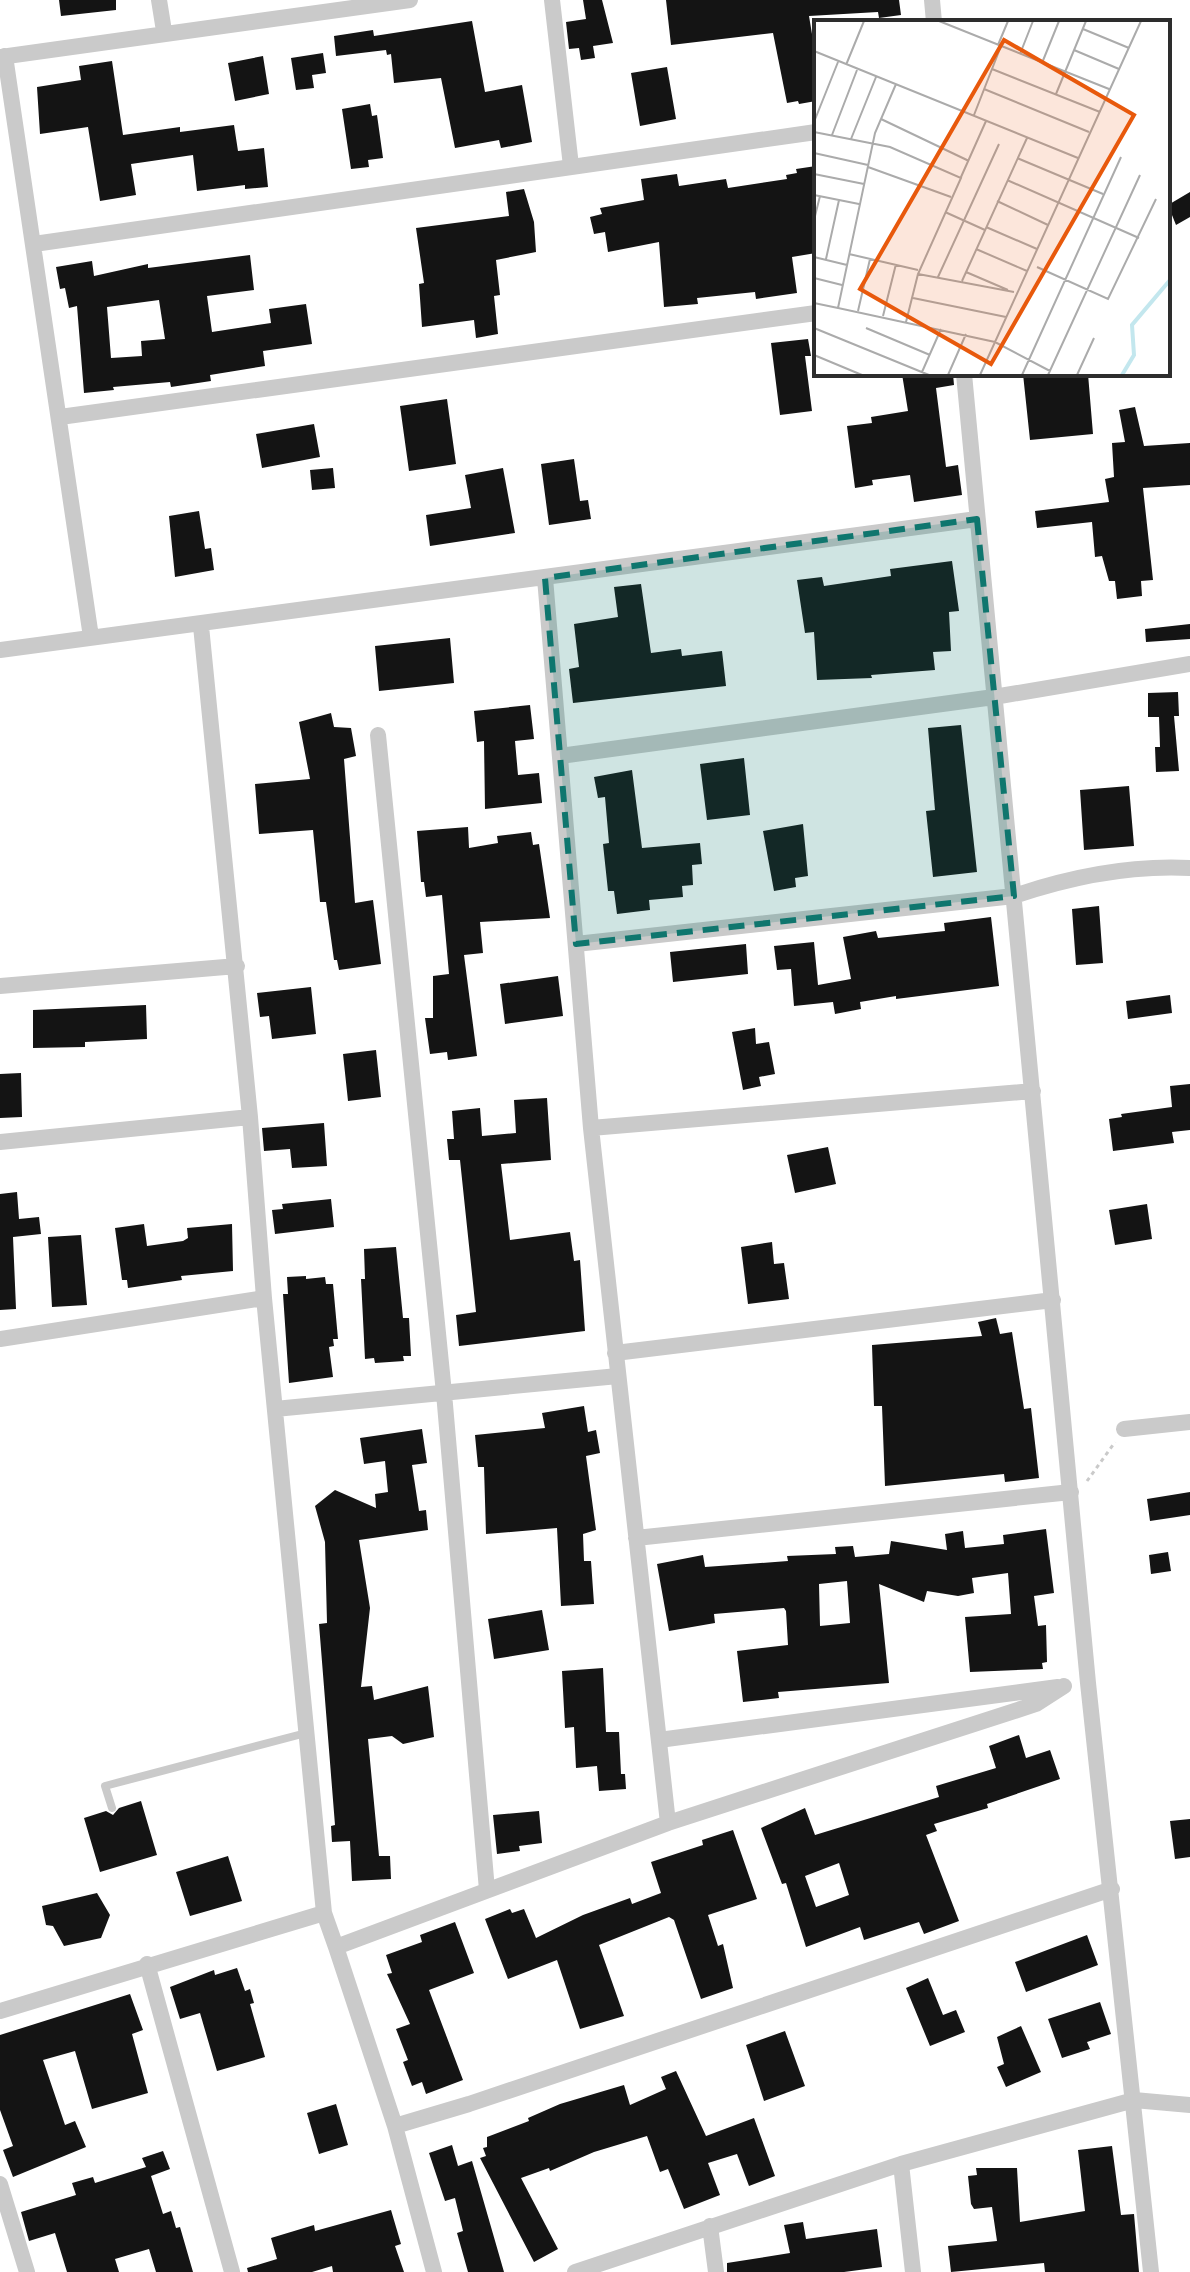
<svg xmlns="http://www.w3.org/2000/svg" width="1190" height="2272" font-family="Quicksand,sans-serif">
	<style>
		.building { fill: #141414; fill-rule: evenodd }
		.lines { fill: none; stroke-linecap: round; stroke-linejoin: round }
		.path { stroke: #cacaca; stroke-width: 3; stroke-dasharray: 4 4; stroke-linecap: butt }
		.lane { stroke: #cacaca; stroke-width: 8 }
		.street { stroke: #cacaca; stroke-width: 16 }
		.marked { fill: #0f766e; fill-opacity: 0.2; stroke: #0f766e; stroke-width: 6; stroke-dasharray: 16 10; stroke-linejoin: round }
		.inset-river { fill: none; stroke: #c3e7ee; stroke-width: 4 }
		.inset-road { fill: none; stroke: #ababab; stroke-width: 2 }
		.view { fill: #e8590c; fill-opacity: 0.15; stroke: #e8590c; stroke-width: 4 }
		.inset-edge { fill: none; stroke: #2d2d2d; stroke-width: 4 }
	</style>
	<rect width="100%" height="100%" fill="#fff"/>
	<path class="building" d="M59,0h57v10l-55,6z
		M583,0h19l11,43 -20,3 2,12 -14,2 -2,-12 -10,1 -3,-27 20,-3z
		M666,0h233l2,15 -22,3 -1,-6 -69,4 7,42v43l-17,3 -1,-3 -11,2 -14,-70 -102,12z
		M472,21l13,71 37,-7 10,57 -31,6 -2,-8 -44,8 -14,-70 -47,5 -3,-29 -4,1 -1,-5 -50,6 -2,-20 39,-6 1,6z
		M323,53l3,20 -14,2 2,13 -18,2 -5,-32z
		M263,56l6,38 -34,7 -7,-38z
		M112,61l11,74 57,-8v5l54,-7 4,26 26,-3 4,39 -23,2v-4l-48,6 -4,-36 -62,9 5,31 -36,6 -12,-74 -48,7 -3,-47 44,-7 -2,-14z
		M667,67l9,52 -36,7 -9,-53z
		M370,104l2,12 5,-1 6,43 -15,2 1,7 -18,2 -9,-60z
		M816,166v87l-24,4 5,36 -41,6 -1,-7 -58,6 1,6 -34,3 -5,-65 -51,10 -3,-20 -11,2 -4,-17 12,-3 -2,-6 44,-8 -3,-21 36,-5 2,12 47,-7 2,9 59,-9 -1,-4 11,-2 -1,-4z
		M524,189l10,33 2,30 -40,8 4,35 -6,1 4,38 -22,4 -2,-18 -52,7 -3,-43 5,-1 -8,-55 93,-12 -3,-24z
		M1190,192v25l-14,8 -8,-20z
		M250,255l4,35 -47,6 5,36 59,-9 -2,-14 37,-5 6,40 -49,7 2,15 -55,9 1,6 -40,6 -1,-5 -57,5 1,3 -30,3 -7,-87 -8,2 -4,-20 -5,1 -4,-22 36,-6 2,15 54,-12v4zM159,300l6,39 -24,2 1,15 -31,2 -4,-51z
		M808,339l3,17h-6l7,55 -32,4 -9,-72z
		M902,374h51l1,11 -18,3 10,79 12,-2 4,30 -48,7 -4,-27 -38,5 1,5 -18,3 -8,-62 25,-3 -1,-6 37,-6z
		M1023,374h65l5,60 -63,6z
		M447,399l9,65 -47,7 -9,-65z
		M1135,407l9,39 46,-3v42l-47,3 10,92 -12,1 1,15 -25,3 -2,-18h-6l-7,-25 -7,1 -3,-35 -55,6 -2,-17 74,-9 -4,-23 9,-2 -2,-34 13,-1 -6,-32z
		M314,424l6,33 -58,11 -6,-34z
		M574,459l6,42 8,-1 3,19 -42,6 -8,-61z
		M333,468l2,20 -23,2 -2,-20z
		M503,468l12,65 -85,13 -4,-31 45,-7 -6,-33z
		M199,511l6,38 6,-1 3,22 -39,7 -6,-61z
		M952,561l7,50 -10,1 2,39 -18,1 2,18 -64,5 1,3 -55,2 -3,-48 -9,1 -8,-53 25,-3 2,9 67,-10 -1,-7z
		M641,584l10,69 30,-4 1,7 40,-5 4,35 -153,17 -4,-34 10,-2 -5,-43 44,-7 -4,-30z
		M1190,624v15l-44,3 -1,-13z
		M450,638l4,45 -75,8 -4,-45z
		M1178,692l1,24h-5l5,55 -23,1 -1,-25h5l-1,-30h-11v-24z
		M530,705l4,34 -19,2 3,34 21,-2 3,30 -57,6 -1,-68 -7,1 -3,-31z
		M331,713l3,14 17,1 5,28 -12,3 11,144 18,-3 8,64 -42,6 -2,-10h-3l-8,-58h-6l-7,-72 -54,4 -4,-50 55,-5 -11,-57z
		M961,725l16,147 -44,5 -7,-66 9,-1 -7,-82z
		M744,758l6,57 -43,5 -7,-56z
		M632,770l10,78 58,-5 2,21 -10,1 1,20 -11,1 1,11 -34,3 1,10 -33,4 -3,-23h-6l-5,-47 6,-1 -4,-46 -7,1 -4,-21z
		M1129,786l5,60 -50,4 -4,-60z
		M803,824l5,52 -13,2 1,9 -22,4 -11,-60z
		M468,827l1,21 29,-5 -1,-7 34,-4 2,13 6,-1 11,74 -70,4 3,31 -19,2 13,101 -29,4 -1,-8 -17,2 -5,-36h8v-42l16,-2 -7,-79 -16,2 -2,-15h-3l-4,-51z
		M1099,906l4,57 -27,2 -4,-56z
		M991,917l8,69 -103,13v-3l-36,6 1,7 -26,5 -2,-12 -39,4 -3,-37 -14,1 -3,-24 40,-4 4,43 33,-6 -8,-42 33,-6 2,7 67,-7 -1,-8z
		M746,944l2,30 -75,8 -3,-30z
		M558,976l5,40 -58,8 -5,-40z
		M311,987l5,47 -44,5 -3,-23 -9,1 -3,-24z
		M1170,995l2,18 -44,6 -2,-18z
		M146,1005l1,34 -62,3v5l-52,1v-38z
		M755,1028l1,16 13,-2 6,32 -16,3 2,9 -18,4 -11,-58z
		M376,1050l5,47 -33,4 -5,-47z
		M21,1073l1,44 -22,1v-44z
		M1190,1084v46l-18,2 2,11 -61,8 -4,-32 13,-2 -1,-3 51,-7 -2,-21z
		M547,1098l4,62 -50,4 9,76 60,-8 4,29 6,-1 5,71 -126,15 -3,-31 20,-3 -16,-152h-11l-2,-21h7l-2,-28 28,-3 2,28 34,-3 -2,-33z
		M324,1123l3,43 -35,2 -2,-19 -26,2 -2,-23z
		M828,1147l8,37 -41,9 -8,-38z
		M17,1192l2,27 20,-2 2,17 -28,3 3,72 -16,1v-116z
		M331,1199l3,28 -59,7 -3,-24 11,-1 -1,-5z
		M1147,1204l5,35 -37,6 -6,-35z
		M144,1224l3,22 36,-5 5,-3 -1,-10 45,-4 1,47 -52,5 1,4 -54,8 -1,-8h-5l-7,-52z
		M81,1235l6,70 -35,2 -4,-70z
		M772,1242l2,22 10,-1 5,36 -41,5 -7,-57z
		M396,1247l7,71h6l2,38h-8l1,5 -29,2 -1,-5 -9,1 -4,-80h4l-1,-30z
		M306,1276v3l19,-2 1,7h7l5,55h-5l1,7 -5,1 4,30 -44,6 -6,-89h5l-1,-17z
		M996,1318l4,16 12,-2 12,77 7,-1 8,70 -34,4 -1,-8 -119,12 -3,-80h-8l-2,-61 110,-9 -4,-14z
		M584,1406l4,26 8,-2 4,23 -14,3 10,74 -13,4 1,27h7l3,43 -33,2 -4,-78 -71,6 -2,-67h-6l-3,-32 70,-7 -3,-15z
		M422,1429l5,34 -15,2 7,46 7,-1 2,20 -69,10 11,68 -9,79 11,-1 2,14 54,-14 6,51 -31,7 -11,-8 -24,3 11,117h11l1,23 -39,2 -2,-40 -18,1 -1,-16 4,-1 -16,-201 8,-1 -2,-81 -10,-36 20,-16 41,18 -1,-14 13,-2 -3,-31 -21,3 -4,-26z
		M1190,1492v23l-40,6 -3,-22z
		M1046,1529l8,64 -20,3 4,30 8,-1 1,37 -5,1 1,6 -73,3 -5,-55 46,-3 -3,-41 -36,5 2,15 -16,3 -31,-5 -3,11 -45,-18 10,99 -111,9 1,6 -36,4 -6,-51 51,-6 -2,-34 -2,-3 -70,6 1,9 -46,8 -12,-67 46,-9 2,12 83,-6 -1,-5 49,-2 -1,-7 18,-1 2,11 34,-3 2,-13 56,9 -2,-16 18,-3 2,17 39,-4 -1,-9zM847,1581l3,42 -30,3 -1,-42z
		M1168,1552l3,19 -20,3 -2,-19z
		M542,1610l7,40 -55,9 -6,-40z
		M603,1668l3,64h13l2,42h4l1,15 -27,2 -2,-25 -21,2 -2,-41 -9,1 -3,-57z
		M1019,1735l7,23 24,-8 10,29 -73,25 1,4 -54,16 3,7 -11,4 33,86 -35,13 -5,-12 -55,18 -4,-13 -54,20 -20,-64 -4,1 -21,-56 44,-20 10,27 124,-38 -3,-11 60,-18 -7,-22zM839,1863l10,32 -33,12 -11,-31z
		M141,1801l16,54 -57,17 -16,-54 22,-7 7,4 6,-7z
		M539,1811l3,32 -23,3 1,5 -23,3 -4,-39z
		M1190,1819v38l-15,2 -5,-38z
		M733,1830l24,69 -49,16 10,31 5,-2 10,44 -32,11 -27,-79 -5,-3 -70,28 25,71 -44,13 -23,-69 -49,19 -23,-60 25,-10 2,4 12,-4 12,29 47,-23 47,-17 2,6 29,-11 -10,-31 52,-17 -1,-5z
		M228,1856l14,45 -52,15 -14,-44z
		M97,1893l13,22 -9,23 -37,8 -11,-20 -7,-1 -4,-19z
		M455,1922l19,51 -45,17 34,90 -37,14 -4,-12 -10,4 -9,-24 5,-2 -12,-31 14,-5 -23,-50 5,-1 -6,-18 36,-13 -2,-7z
		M1087,1935l11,30 -72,27 -11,-30z
		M237,1968l8,23 5,-2 4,14 -4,1 15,53 -48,14 -17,-58 -20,6 -10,-32 44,-17 1,5z
		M928,1978l15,37 13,-5 9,22 -35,14 -24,-58z
		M130,1994l13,36 -11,4 16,59 -56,16 -17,-58 -32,9 22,65 10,-4 11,26 -73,30 -10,-27 10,-4 -13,-36v-75z
		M1100,2002l11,32 -24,8 3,7 -28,9 -14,-39z
		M1021,2026l20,46 -35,15 -9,-20 7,-3 -7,-27z
		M785,2031l20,55 -41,15 -18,-56z
		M676,2071l30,65 48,-18 21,58 -26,10 -12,-32 -29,9 12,32 -36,14 -16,-40 -8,3 -13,-36 -53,16 -44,19 -1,-3 -28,10 37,71 -24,13 -54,-104 6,-2 -3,-8 4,-1v-10l42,-16 -1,-3 32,-14 64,-19 6,20 36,-16 -5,-12z
		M336,2104l12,41 -29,9 -12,-41z
		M452,2145l6,21 14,-5 32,111h-36l-11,-39 6,-2 -8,-33 -10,3 -16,-48z
		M1112,2146l9,69 13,-1 5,58h-94l-1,-9 -93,9 -3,-26 49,-5 -5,-34 -18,2 -3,-5 -3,-28 9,-1 -1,-7h41l3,54 65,-11 -7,-61z
		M163,2151l7,18 -19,7 12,38 8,-3 5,17 4,-1 13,45h-37l-7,-23 -34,10 4,13h-52l-12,-39 -26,8 -8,-29 55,-17 -4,-12 21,-6 2,6 51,-16 -4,-9z
		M391,2210l10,34 -6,2 9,26h-71l-1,-6 -20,6h-64l-1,-4 30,-9 -6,-21 43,-13 1,6z
		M803,2222l3,17 71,-10 5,38 -38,5h-117v-9l63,-10 -6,-28z"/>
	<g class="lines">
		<path class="path" d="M1087,1481l28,-39"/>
		<path class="lane" d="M112,1808l-7,-22 201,-53"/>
		<path class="street" d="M159,0l5,31
			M552,0l19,166
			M932,0l2,22
			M5,56l86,581
			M0,57l410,-57
			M34,244l782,-112
			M964,374l124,1309 63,589
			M60,417l756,-104
			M545,578l46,550 77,695
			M201,626l49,491
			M0,650l977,-131
			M378,735l66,658 43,497
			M560,756l434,-59 196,-33
			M576,944l438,-48c56,-19 117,-31 176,-28
			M0,986l237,-20
			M591,1128l442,-37
			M0,1142l250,-25 14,181 60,615 12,34 332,-124 368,-119 28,-18
			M0,1339l264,-41
			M615,1353l438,-53
			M275,1409l343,-33
			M1124,1429l66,-7
			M636,1538l435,-46
			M659,1740l399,-53
			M336,1947l59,179 39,146
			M147,1964l85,308
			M0,2011l324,-98
			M395,2126l74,-22 643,-215
			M901,2164l12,108
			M0,2184l27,88
			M710,2226l6,46
			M575,2272l326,-108 233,-64 56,5"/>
	</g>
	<path class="marked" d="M977,519l37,377 -438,48 -31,-366z"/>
	<g transform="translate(814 20)">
		<rect width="356" height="356" fill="#fff"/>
		<path class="inset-river" d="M308,355l12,-20 -2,-30 38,-45"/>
		<path class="inset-road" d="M125,1l170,68M269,9l46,19M184,25l10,-24M260,30l45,19M0,31l264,107M206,34l13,-33M228,43l17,-42M32,45l18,-44M178,49l108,43M82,64l-21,49 -37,175 157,34 55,29M170,69l105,43M242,74l30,-73M160,95l27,-69M67,99l88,42M0,102l24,-60M0,112l76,15 71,31 -43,96 96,18M18,115l25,-65M37,119l25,-62M0,133l54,12M203,138l86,36M54,147l83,30M0,154l50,10M147,157l25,-56M193,160l132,58M0,175l45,9M183,181l51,24M131,192l40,18M0,200l6,-24M172,207l51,22M162,229l51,22M35,234l69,16M0,237l33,8M12,239l13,-59M223,247l71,32 48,-100M152,252l42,18M124,257l61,-133M0,258l28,7M148,261l65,-143M99,278l93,19M0,283l24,5M44,291l12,-52M69,296l13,-52M92,302l12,-48M0,308l115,47M52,308l64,27M0,335l48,20M108,352l19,-43M134,355l18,-41M166,355l161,-354M208,355l99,-218M234,355l92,-200M263,355l17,-37"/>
		<path class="view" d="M190,20l130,75 -143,249 -131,-75z"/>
		<rect width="356" height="356" class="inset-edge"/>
	</g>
</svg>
